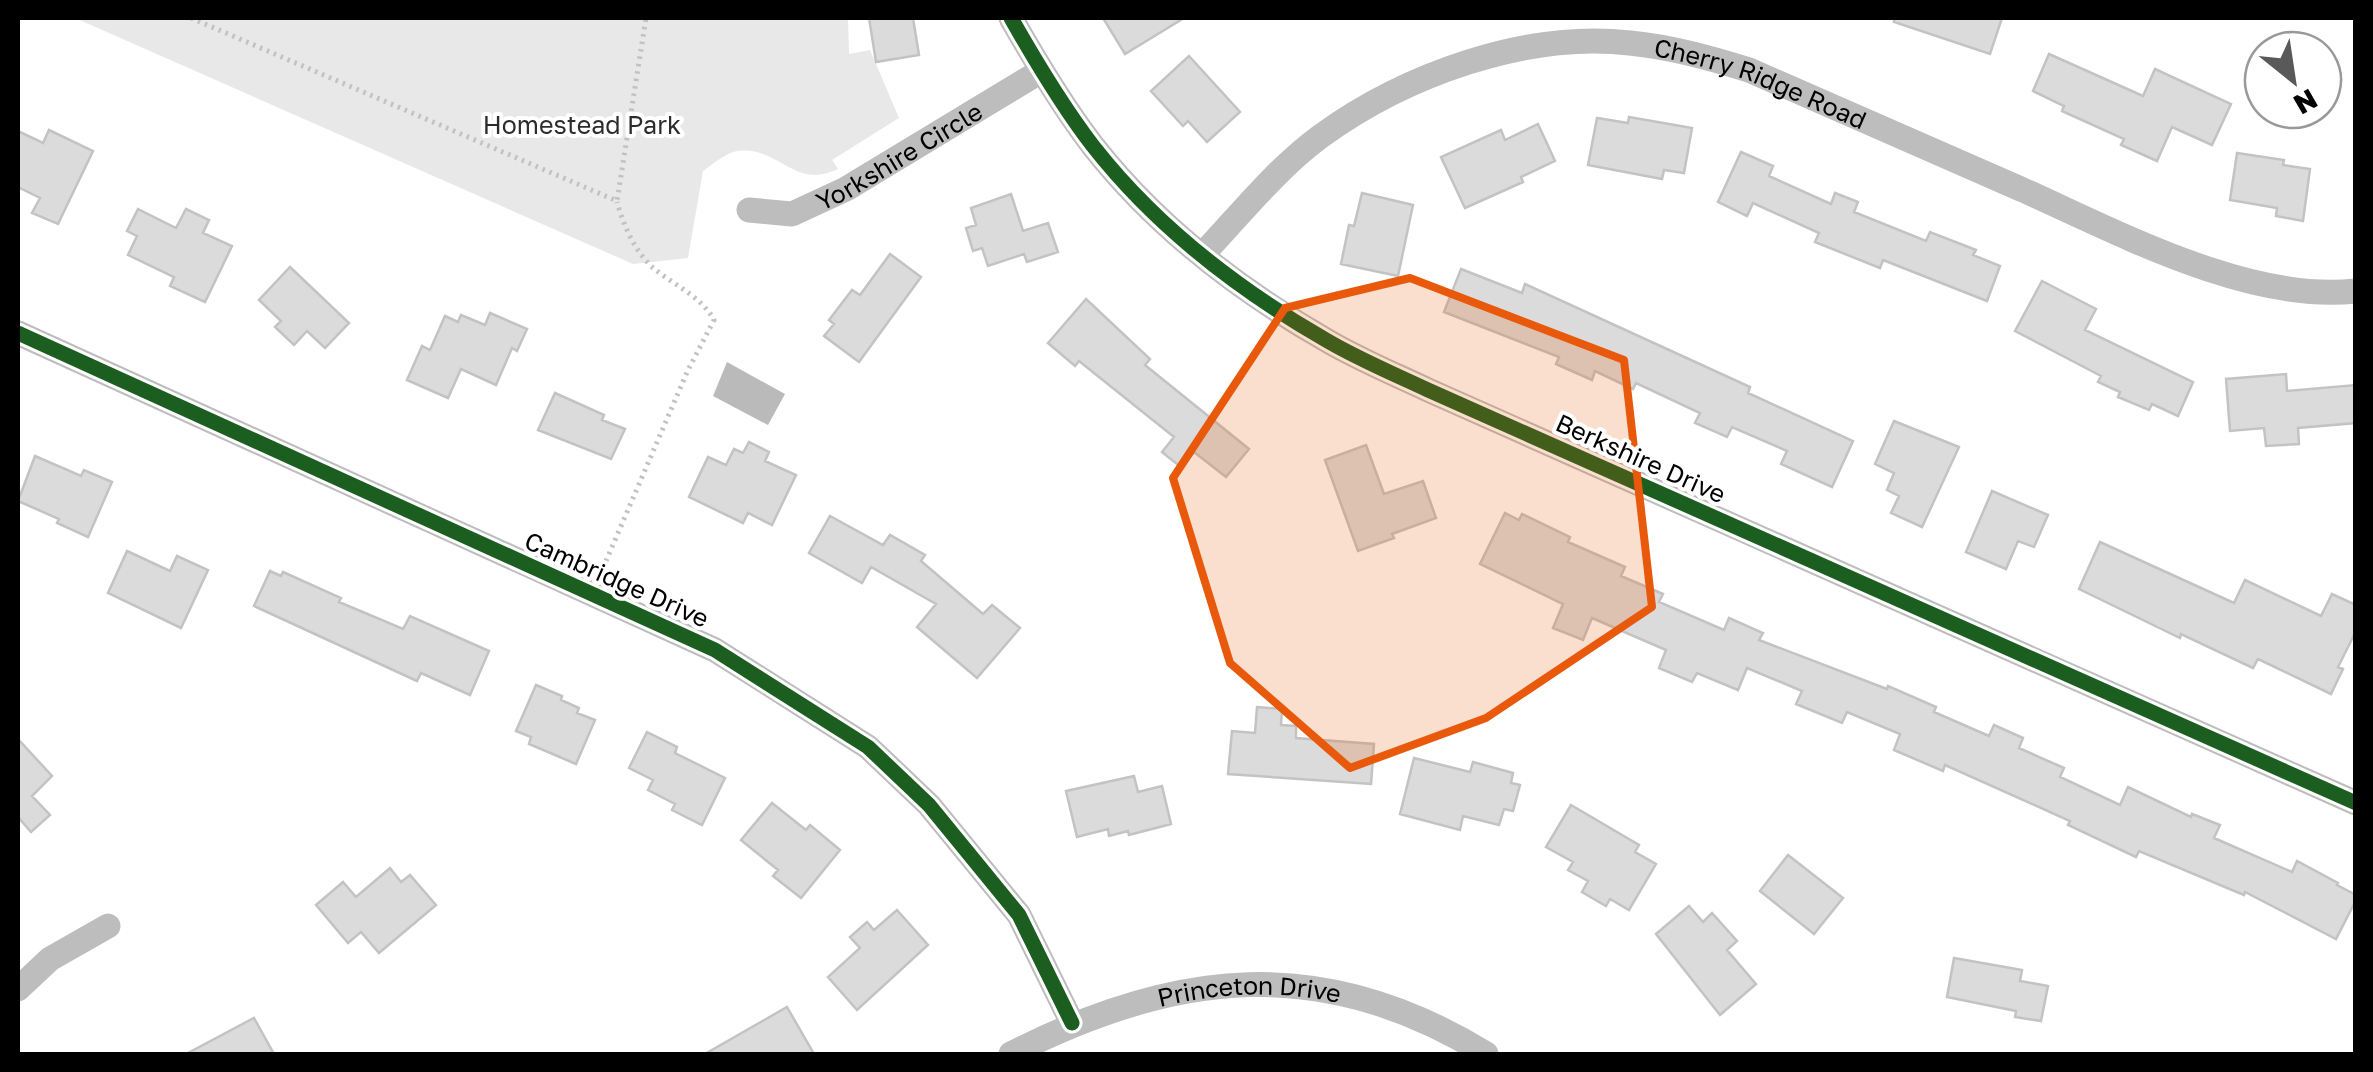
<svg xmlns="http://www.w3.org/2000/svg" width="2373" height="1072" font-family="'Golos Text',sans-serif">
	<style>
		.green { fill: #e8e8e8 }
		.water { fill: #bababa }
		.building { fill: #dbdbdb; stroke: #c3c3c3; stroke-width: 2.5 }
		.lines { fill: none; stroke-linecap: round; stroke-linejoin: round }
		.path { stroke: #c2c2c2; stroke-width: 5; stroke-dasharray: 2.5 5; stroke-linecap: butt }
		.street { stroke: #bdbdbd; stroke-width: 25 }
		.cycleway-casing { stroke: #fff; stroke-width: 21 }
		.cycleway { stroke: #1b5e20; stroke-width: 15 }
		.marked { fill: #e8590c; fill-opacity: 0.2; stroke: #e8590c; stroke-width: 8; stroke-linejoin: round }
		.labels { text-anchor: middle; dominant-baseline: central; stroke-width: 8; stroke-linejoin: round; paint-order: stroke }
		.street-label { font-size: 25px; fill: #000; stroke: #fff }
		.park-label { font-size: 25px; fill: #2c2c2c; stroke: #fff }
	</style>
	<rect width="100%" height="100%" fill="#fff"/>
	<path class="green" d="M75,18h773l1,36 21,-4 29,68 -67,42 6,9c-44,21 -59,-23 -100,-18 -11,1 -25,13 -35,20l-15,87 -55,6z"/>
	<path class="water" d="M727,362l58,32 -17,31 -55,-29z"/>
	<path class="building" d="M869,18h44l6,37 -43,7z
		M1103,18h81l-59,36z
		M1895,18h107l-12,36 -96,-32z
		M2049,54l94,42 12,-27 76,35 -19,41 -40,-18 -15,34 -36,-16 3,-6 -62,-28 2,-5 -31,-15z
		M1189,56l51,56 -33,30 -19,-21 -5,5 -32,-35z
		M1629,117l63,11 -8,45 -20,-3 -2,9 -74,-14 9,-47 31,5z
		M1538,124l17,37 -34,16 2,5 -58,26 -24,-51 60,-27 4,10z
		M49,130l44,21 -35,73 -26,-11 8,-15 -22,-11v-56l25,12z
		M1741,152l32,14 -4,10 62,28 4,-11 23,9 -4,10 72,29 4,-9 46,18 -3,5 27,11 -13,35 -104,-41 -3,8 -65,-26 4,-9 -66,-30 -6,13 -29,-14z
		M2237,153l47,7 -1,5 27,4 -7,52 -27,-5 1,-8 -47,-8z
		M1362,193l51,12 -15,71 -57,-12 8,-39 5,1z
		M1011,194l12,37 25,-8 10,29 -31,10 -3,-8 -36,12 -6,-18 -9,3 -7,-23 10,-3 -5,-17z
		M138,209l38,19 10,-19 23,11 -6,13 29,13 -27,56 -35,-16 4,-9 -46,-22 9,-19 -10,-5z
		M890,254l31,23 -62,85 -35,-26 10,-12 -5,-4 23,-30 8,5z
		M290,267l59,56 -24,25 -18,-17 -13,14 -19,-18 6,-6 -22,-21z
		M1461,269l61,24 3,-9 225,103 -2,6 105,48 -21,46 -51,-23 6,-13 -55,-24 -5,10 -32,-14 5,-10 -64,-30 -3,6 -38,-18 -3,9 -36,-16 3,-7 -115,-45z
		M2042,281l54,28 -11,21 108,52 -15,34 -26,-12 -3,6 -31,-13 2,-5 -22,-10 3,-6 -86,-45z
		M1086,299l64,60 -5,6 104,84 -23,28 -32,-25 -12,16 -20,-16 12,-15 -95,-76 -4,5 -27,-23z
		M490,313l37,16 -10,22 -5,-3 -16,37 -35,-16 -13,29 -41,-18 15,-34 8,4 15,-34 13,6 3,-7 24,10z
		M2286,374l1,17 69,-6v38l-58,5 1,16 -33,2 -2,-18 -34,3 -4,-52z
		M555,393l49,22 -2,5 23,9 -14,30 -73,-29z
		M1894,421l65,26 -37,80 -31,-14 8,-17 -12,-6 7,-17 -19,-9z
		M749,442l20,10 -4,9 31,14 -24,50 -24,-12 -5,10 -54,-26 19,-40 18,8 8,-16 9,4z
		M1366,445l18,49 39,-13 13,37 -44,16 2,4 -36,13 -33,-91z
		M35,456l46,20 3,-6 28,12 -24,55 -31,-14 2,-4 -41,-18z
		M1992,491l56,24 -14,32 -16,-6 -12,28 -40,-17z
		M1505,513l14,7 3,-6 48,23 -2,5 57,25 -4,9 42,18 -4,8 65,28 5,-12 34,15 -4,7 128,49 1,-3 48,21 -2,5 55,24 5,-11 29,13 -4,10 45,20 -4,9 60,28 8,-18 63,30 1,-3 28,11 -6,13 78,34 5,-11 41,22 -1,2 19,10v5l-20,39 -91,-47 -1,3 -105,-44 -3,6 -68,-32 2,-4 -125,-56 -2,6 -49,-21 6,-16 -53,-22 -5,11 -46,-19 6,-13 -55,-23 -9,22 -41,-17 -5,9 -33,-14 7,-18 -74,-32 -9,22 -30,-12 10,-24 -83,-40z
		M830,516l53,29 7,-10 35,20 -4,6 62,53 9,-9 28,23 -43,50 -60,-51 19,-23 -65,-37 -9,16 -53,-30z
		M2100,542l134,61 11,-23 76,36 11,-22 24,11v26l-18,36 5,2 -12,25 -73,-35 -5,9 -72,-34 -1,4 -101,-49z
		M127,551l43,20 7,-15 31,14 -27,58 -73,-35z
		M270,571l11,5 2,-4 58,26 -2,4 64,27 7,-13 79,35 -19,44 -49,-22 -4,8 -163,-75z
		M536,685l26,11 -1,4 18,8 -2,5 18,7 -19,44 -47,-20 2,-7 -15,-6z
		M1257,707l25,2 -1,16 15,1v12l78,6 -3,40 -143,-10 4,-43 23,2z
		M647,732l30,15 -2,6 50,25 -23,47 -30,-15 3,-6 -27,-14 5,-10 -24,-12z
		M18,739l34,37 -20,20 18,19 -19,17 -13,-15z
		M1414,758l56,14 3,-10 40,11 -2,10 9,2 -7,26 -9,-2 -5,16 -36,-9 -3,14 -60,-16z
		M1134,776l4,16 24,-6 9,38 -42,11 -1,-4 -19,5 -1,-7 -31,8 -11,-46z
		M772,803l34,27 4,-5 30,25 -39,48 -28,-22 5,-6 -37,-30z
		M1571,805l68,40 -4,7 21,12 -27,46 -19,-11 -4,7 -24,-14 6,-11 -20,-11 5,-8 -27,-15z
		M1788,855l55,43 -29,36 -54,-43z
		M390,868l11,14 9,-7 26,30 -57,48 -18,-21 -13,11 -32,-38 27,-23 13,15z
		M1689,906l14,16 9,-9 25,28 -10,9 29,34 -36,31 -64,-81z
		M897,910l31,35 -71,65 -29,-33 32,-29 -10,-11 17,-15 7,8z
		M1954,958l68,12 -2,11 28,5 -7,35 -26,-4 1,-6 -69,-14z
		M787,1007l27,47h-109z
		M254,1018l20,36h-88z"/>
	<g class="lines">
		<path class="path" d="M191,18l426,183 29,-183
			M603,568l85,-198 26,-50c-13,-24 -42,-36 -62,-53 -18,-17 -29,-43 -35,-65"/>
		<g class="street">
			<path d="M1011,18c25,44 51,88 82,128 62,79 146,144 233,194 32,19 68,34 102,50l928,413"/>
			<path id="s1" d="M749,210l43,4 54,-25 195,-118"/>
			<path id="s2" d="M1202,255c38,-40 74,-86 119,-119 84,-61 205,-105 309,-93 41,4 80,15 119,27 92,40 183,80 274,120 96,43 226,113 333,101"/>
			<path d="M18,333l697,317 153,97 61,58 90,110 53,108"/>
			<path d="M18,989l32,-30 58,-33"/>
			<path id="s3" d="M1011,1054c164,-84 312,-101 475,0"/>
		</g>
		<g class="cycleway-casing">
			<path id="cycleway" d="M1011,18c25,44 51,88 82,128 62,79 146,144 233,194 32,19 68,34 102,50l928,413
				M18,333l697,317 153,97 61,58 90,110 53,108"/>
		</g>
		<use href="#cycleway" class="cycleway"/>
	</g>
	<path class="marked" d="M1410,278l214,82 28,247 -166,111 -136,50 -120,-105 -57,-185 112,-170z"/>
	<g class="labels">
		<g class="street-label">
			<text stroke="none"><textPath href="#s2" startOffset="635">Cherry Ridge Road</textPath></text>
			<text stroke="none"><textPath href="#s1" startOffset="165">Yorkshire Circle</textPath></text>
			<text transform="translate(1641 458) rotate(24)">Berkshire Drive</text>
			<text transform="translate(617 579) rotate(24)">Cambridge Drive</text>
			<text stroke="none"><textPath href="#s3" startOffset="250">Princeton Drive</textPath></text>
		</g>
		<g class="park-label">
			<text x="582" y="124">Homestead Park</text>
		</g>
	</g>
	<rect width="2373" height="1072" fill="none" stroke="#000000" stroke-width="40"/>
	<g transform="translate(2293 80) rotate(150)"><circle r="48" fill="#ffffff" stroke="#999999" stroke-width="2.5"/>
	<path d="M0-8L18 38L0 25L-18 38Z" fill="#595959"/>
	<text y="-15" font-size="28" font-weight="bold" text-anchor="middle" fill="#000000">N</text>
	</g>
</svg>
